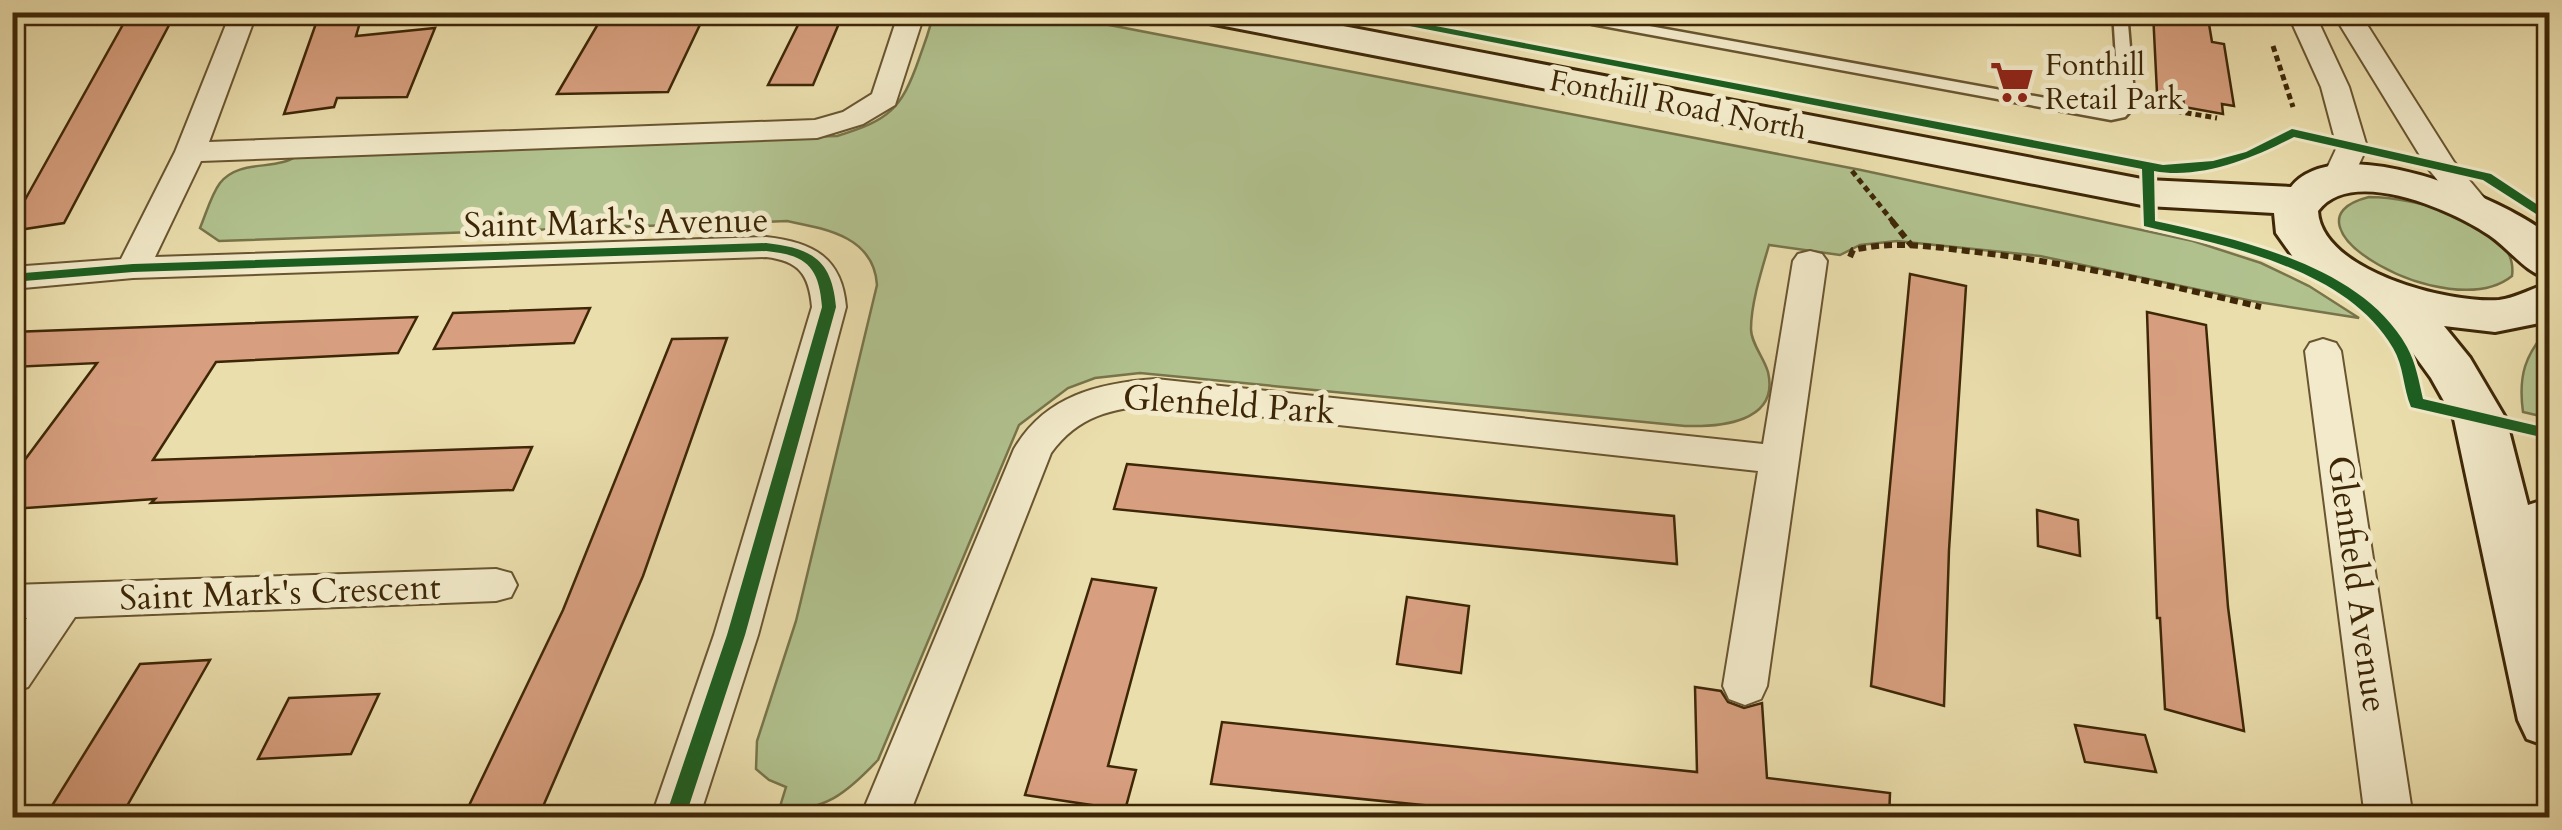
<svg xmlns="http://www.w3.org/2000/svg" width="2562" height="830" font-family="Cardo,serif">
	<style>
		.green { fill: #b1c28f; stroke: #78744b; stroke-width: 2.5 }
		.building { fill: #d79f7f; stroke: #3e2707; stroke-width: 2.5 }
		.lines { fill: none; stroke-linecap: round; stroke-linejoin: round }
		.lane-casing { stroke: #695530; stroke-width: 5 }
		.street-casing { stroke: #695530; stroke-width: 4 }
		.secondary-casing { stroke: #3e2707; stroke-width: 6 }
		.path-far1 { stroke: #3e2707; stroke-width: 5; stroke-dasharray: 6 4; stroke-linecap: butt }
		.path { stroke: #3e2707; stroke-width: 6; stroke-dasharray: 8 5; stroke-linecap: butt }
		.lane { fill: #f2eaca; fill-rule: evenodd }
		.street { fill: #f2eaca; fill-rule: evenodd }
		.secondary { fill: #f2eaca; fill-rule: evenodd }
		.cycleway-casing { stroke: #f2eaca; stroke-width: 6 }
		.cycleway { fill: #1b5e20; fill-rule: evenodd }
		.labels { text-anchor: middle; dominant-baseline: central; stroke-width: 10; stroke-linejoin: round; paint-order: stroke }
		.far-poi-label { font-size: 30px; fill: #3e2707; stroke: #f2eaca; text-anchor: start }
		.far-street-label { font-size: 30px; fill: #3e2707; stroke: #f2eaca }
		.street-label { font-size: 35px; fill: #3e2707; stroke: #f2eaca }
	</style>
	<rect width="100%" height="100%" fill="#ebdead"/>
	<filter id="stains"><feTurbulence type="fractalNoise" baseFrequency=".002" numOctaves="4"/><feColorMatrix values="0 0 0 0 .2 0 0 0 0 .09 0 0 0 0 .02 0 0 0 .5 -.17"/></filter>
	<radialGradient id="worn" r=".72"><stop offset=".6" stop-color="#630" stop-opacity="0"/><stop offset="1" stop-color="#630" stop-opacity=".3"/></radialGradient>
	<path class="green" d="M1042,12l819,158 332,71 68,22 48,23 50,32 -107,-17 -212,-45 -143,-15 -37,4 -20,10 -71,-10c-7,24 -18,58 -18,84 0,14 13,29 17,43 12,51 -49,55 -83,54l-545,-53 -45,5 -27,10 -49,37 -141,335c-34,36 -51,48 -100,53l8,-26 -17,-7 -13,-11 1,-28 39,-120 81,-336c-3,-48 -50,-56 -90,-64l-568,20 -19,-13c6,-14 11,-33 20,-45 21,-26 59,-10 80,-30l537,-17c52,-16 64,-26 82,-77 5,-15 12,-31 14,-46z
		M2369,197c41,0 151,23 143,79 -63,51 -244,-54 -143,-79z
		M2549,328v90l-26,-6c-5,-36 2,-58 26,-84z"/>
	<path class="building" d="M130,12h46l-112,211 -52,8v-8l24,-43z
		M320,12h43l-7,24 79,-8 -28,69 -70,1 -3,9 -50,7z
		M605,12h101l-38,80 -111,2z
		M2153,12h54l5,30 12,2 10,62 -12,-2 1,10 -39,-7 -1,-10 -26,-4z
		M800,21h40l-27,64h-45z
		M1910,274l56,12 -17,264 -5,156 -73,-20z
		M590,308l-16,35 -140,6 19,-36z
		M2147,312l59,13 22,282 16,124 -79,-22 -5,-91h-3z
		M417,317l-19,36 -182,9 -63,98 379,-13 -19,43 -362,13 4,-4 -143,10v-32l85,-114 -85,4v-35z
		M727,338l-84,238 -105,242h-75l100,-208 109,-271z
		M1127,464l547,52 3,48 -563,-55z
		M2037,510l41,10 2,36 -42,-10z
		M1092,579l64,9 -48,178 28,4 -11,40 -100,-15z
		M1407,597l62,9 -8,67 -64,-9z
		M210,660l-87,153 -78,4 95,-153z
		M1695,687l26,4 7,11 16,6 18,-5 5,75 123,15 -1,25h-399l-18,-2v-6l-261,-26 11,-62 475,50z
		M379,694l-28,60 -93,5 31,-61z
		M2075,725l70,10 11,37 -71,-10z"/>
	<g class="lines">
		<g class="lane-casing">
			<path id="lane" d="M1588,12h14l-2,5 511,93 8,-5 -6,-93h14l8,94 -10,11 -14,3 -519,-96 -7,-4z"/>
		</g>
		<g class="street-casing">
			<path id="street" d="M231,12h26l-48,130 606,-22 28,-8 29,-18 27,-82h26l-30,93 -32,19 -46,14 -616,23 -46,96 611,-20c46,5 76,20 80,70l-88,328 -59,183h-48l63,-183 98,-328c-3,-33 -13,-46 -46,-50l-633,21 -121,11v-22l109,-8 54,-107z
				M2287,12h27l35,75 18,60 -19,41h-22l-5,-7 16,-34 -16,-60z
				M2332,12h27l95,150 36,43 -5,7h-22l-36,-45z
				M1810,251l12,3 5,7 -60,425 -6,13 -16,6 -16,-6 -6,-13 35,-215 -602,-66c-44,3 -78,11 -105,48l-143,365h-48l154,-369c31,-53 84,-66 142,-70l607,65 30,-183 5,-7z
				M2323,339l13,4 5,8 72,467h-48l-60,-467 5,-8z
				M496,569l15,4 6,12 -6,12 -15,4 -421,16 -47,70 -16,5v-54l15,-20 -15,1v-34z"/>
		</g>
		<g class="secondary-casing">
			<path id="secondary" d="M1191,12h79l877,168 144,7c46,-59 213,11 259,49v43c-25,-6 -40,-30 -61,-44 -38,-26 -138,-69 -171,-24 3,60 131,93 181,89 18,-2 33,-12 51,-17v36l-5,3 -50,10 -51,-6 26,32 36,61 22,86 22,-7v51l-9,7 9,35v156l-23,-8 -9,-19 -64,-301 -23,-41 -29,-40 -40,-36 -37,-19 -27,-19 -22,-31 -2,-20 -127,-7 -938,-183 -13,-3z"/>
		</g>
		<path class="path-far1" d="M2273,46l20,61
			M2156,97l18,3 1,11 42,7
			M1852,171l42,52"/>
		<path class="path" d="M1892,221l20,25
			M1850,257l3,-7c38,-9 76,-4 114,1 100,11 197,33 294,56"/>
		<use href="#lane" class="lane"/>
		<use href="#street" class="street"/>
		<use href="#secondary" class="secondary"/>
		<g class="cycleway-casing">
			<path id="cycleway" d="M1338,12h24l801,153 50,-4 33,-9 46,-23 199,45 59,39v10l-67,-43 -189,-43c-40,21 -94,43 -140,34l1,50c85,19 206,44 252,126 9,16 12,35 16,52l127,30v10l-139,-32c-8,-19 -7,-41 -18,-59 -47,-80 -166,-102 -249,-122l-2,-57z
				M766,243c45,5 66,16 70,64l-91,328 -60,183h-20l62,-183 95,-328c-3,-41 -16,-52 -56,-56l-633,21 -121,10v-8l121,-10z"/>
		</g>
		<use href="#cycleway" class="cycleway"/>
	</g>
	<defs>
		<g id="supermarket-bare" transform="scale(3.45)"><path d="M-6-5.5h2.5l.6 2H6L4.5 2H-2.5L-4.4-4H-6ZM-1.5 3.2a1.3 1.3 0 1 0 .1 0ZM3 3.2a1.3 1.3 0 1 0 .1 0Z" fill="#8f2418" stroke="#f2eaca" stroke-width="2.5" paint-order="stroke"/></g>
	</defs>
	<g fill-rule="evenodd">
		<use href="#supermarket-bare" x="2012" y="82"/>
	</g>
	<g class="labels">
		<g class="far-poi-label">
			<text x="2045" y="65">Fonthill<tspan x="2045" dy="34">Retail Park</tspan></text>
		</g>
		<g class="far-street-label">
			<text transform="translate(1678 105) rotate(11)">Fonthill Road North</text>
		</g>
		<g class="street-label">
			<text transform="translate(616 223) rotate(-1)">Saint Mark's Avenue</text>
			<text transform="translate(1229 405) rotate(4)">Glenfield Park</text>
			<text transform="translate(2357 584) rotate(82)">Glenfield Avenue</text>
			<text transform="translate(280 593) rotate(-2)">Saint Mark's Crescent</text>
		</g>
	</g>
	<rect width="2562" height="830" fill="none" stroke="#ebdead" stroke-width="50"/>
	<rect x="15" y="15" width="2532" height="800" fill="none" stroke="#3e2707" stroke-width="5"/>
	<rect x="25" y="25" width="2512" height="780" fill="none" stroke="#3e2707" stroke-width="2.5"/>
	<rect width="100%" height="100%" filter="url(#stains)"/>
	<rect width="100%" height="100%" fill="url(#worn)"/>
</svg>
